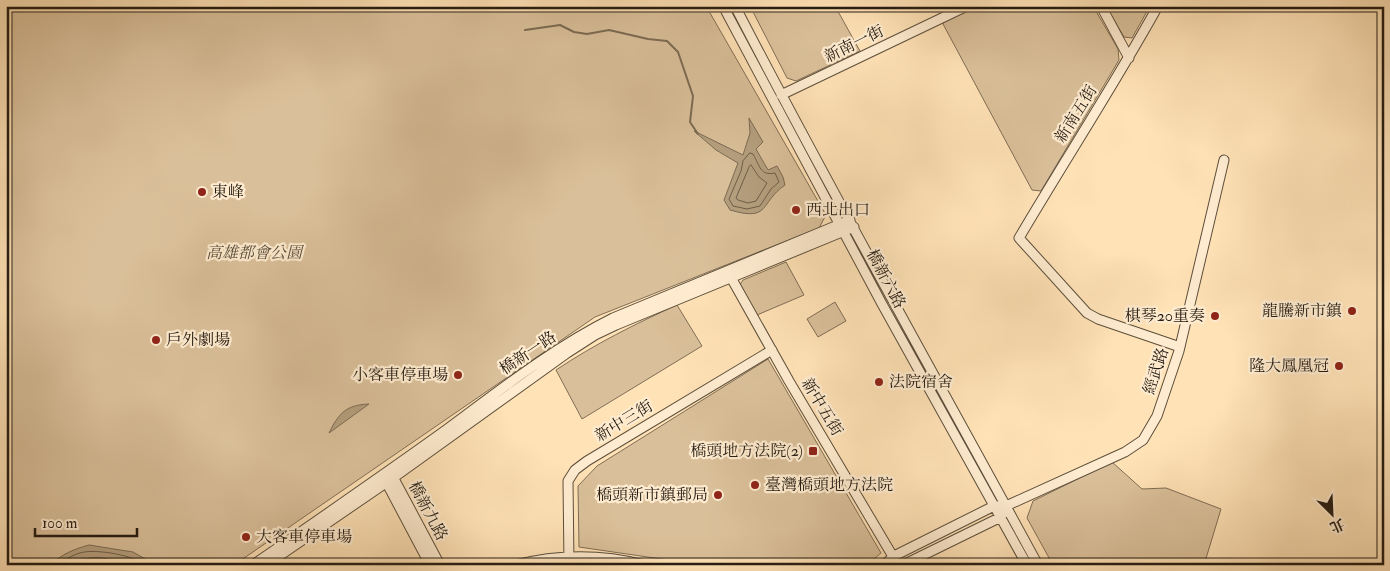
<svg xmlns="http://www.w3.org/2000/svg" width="1390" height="571" font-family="'IM FELL Double Pica','Noto Serif TC',serif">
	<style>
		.green { fill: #dac09a; stroke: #806e56 }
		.water { fill: #b59f7e; stroke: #7b6b53 }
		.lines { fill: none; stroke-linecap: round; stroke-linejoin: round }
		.shore { stroke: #6d5e48; stroke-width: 1 }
		.stream { stroke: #7b6b53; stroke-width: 2 }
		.minor-casing { stroke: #5c4e3b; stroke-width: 11 }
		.minor { stroke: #ffecd0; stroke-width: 9 }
		.poi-dot { fill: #8f2418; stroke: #ffecd0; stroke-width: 2 }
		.labels { text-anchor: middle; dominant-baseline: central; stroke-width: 4.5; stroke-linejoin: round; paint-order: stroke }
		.street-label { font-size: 16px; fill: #251c12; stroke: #ffecd0 }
		.poi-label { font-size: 16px; fill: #251c12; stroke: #ffecd0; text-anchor: start }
		.park-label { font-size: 16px; font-style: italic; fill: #5b4d3b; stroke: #ffecd0 }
	</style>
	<rect width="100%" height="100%" fill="#ffe2b6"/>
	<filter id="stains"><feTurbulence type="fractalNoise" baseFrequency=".004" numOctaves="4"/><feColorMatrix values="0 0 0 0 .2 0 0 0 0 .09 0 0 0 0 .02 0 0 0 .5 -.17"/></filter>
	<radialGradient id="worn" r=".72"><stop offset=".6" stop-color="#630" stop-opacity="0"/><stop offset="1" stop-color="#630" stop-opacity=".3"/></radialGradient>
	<path class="green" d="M6,6h700l120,209 -7,13 -224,89 -361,248h-228z
		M750,6h85l25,45 -64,30 -9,-3z
		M973,6h120l25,43 1,11 -78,131 -9,-1 -89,-166 1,-4z
		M1106,6h44l-18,32 -8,-1z
		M786,262l18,33 -47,20 -18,-29 4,-6z
		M835,302l11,19 -28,16 -11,-18z
		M677,305l25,41 -120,73 -26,-49c39,-26 79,-46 121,-65z
		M768,359l113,194 -14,12h-188l-11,-5 -89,-13 -1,-61 19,-20z
		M1112,462l30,27 24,-1 55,21 -17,56h-151l-26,-47 6,-17z"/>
	<path class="water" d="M749,118l14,24 -7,7 12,21 9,-4 6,11 2,8c-26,18 -14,37 -55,25l-6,-10 14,-37 -22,-13 -22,-19 49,24 7,-22z
		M369,404l-40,29c10,-20 17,-28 40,-29z
		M89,545l44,7 19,11 -1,2h-101c12,-11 24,-16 39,-20z"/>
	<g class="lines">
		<path class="shore" d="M750,153l3,1c7,12 7,22 22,19l4,9 -8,7 -11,17 -13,3 -14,-3 -4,-7 12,-28 2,-10z
			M751,165l8,12 8,6 -11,18 -8,2 -10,-3 -2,-2 13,-31z
			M58,565c20,-15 29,-15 53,-12 15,3 21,4 34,12
			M68,565c23,-12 37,-6 61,-3l4,3"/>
		<path class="stream" d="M525,30l35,-5 14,7 13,2 22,-4 39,9 19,2 11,11 15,44 -3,26 8,12"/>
		<g class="minor-casing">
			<path id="minor" d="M723,6l159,298 145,261
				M735,6c97,188 202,373 303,559
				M1101,6l28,52
				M1158,6c-44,79 -93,154 -139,232l68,75 11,6 82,28
				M781,95l186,-89
				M729,274l60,107 109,184
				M391,473l49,92
				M384,478l46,87
				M569,564l-1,-83 7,-11 12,-9 185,-111
				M253,565c65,-45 129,-89 193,-135 54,-40 107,-82 167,-112l237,-98
				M266,565l127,-87 174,-125 28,-18 21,-10 238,-98
				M515,565c43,-11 87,-11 130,0
				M559,565h31
				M884,565l10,-9 100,-50h12l119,-54 18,-12 14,-24 22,-65 45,-191
				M903,565l98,-48 2,-4"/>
		</g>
		<use href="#minor" class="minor"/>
	</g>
	<g class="poi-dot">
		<circle cx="202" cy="192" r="5"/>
		<circle cx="796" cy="210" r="5"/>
		<circle cx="1352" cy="311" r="5"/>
		<circle cx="1215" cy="316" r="5"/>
		<circle cx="156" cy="340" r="5"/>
		<circle cx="1339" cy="366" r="5"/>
		<circle cx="458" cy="375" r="5"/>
		<circle cx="879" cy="382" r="5"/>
		<rect x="808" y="446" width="10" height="10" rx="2.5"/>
		<circle cx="755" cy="485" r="5"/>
		<circle cx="718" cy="495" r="5"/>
		<circle cx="246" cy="537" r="5"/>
	</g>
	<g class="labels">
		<g class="street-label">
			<text transform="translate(854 44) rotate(-26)">新南一街</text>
			<text transform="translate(1076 114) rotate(-58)">新南五街</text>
			<text transform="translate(886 279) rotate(62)">橋新六路</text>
			<text transform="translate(528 353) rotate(-34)">橋新一路</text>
			<text transform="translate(1156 371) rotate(-72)">經武路</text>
			<text transform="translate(822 407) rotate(59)">新中五街</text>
			<text transform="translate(624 421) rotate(-31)">新中三街</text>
			<text transform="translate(428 511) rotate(62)">橋新九路</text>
		</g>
		<g class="poi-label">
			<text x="212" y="192">東峰</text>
			<text x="806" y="210">西北出口</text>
			<text x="1342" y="311" text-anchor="end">龍騰新市鎮</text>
			<text x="1205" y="316" text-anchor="end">棋琴20重奏</text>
			<text x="166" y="340">戶外劇場</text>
			<text x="1329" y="366" text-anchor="end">隆大鳳凰冠</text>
			<text x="448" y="375" text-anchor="end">小客車停車場</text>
			<text x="889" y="382">法院宿舍</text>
			<text x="803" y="451" text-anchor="end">橋頭地方法院(2)</text>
			<text x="765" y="485">臺灣橋頭地方法院</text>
			<text x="708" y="495" text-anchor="end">橋頭新市鎮郵局</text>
			<text x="256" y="537">大客車停車場</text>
		</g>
		<g class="park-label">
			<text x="254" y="253">高雄都會公園</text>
		</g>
	</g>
	<rect width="1390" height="571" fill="none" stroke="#ffe2b6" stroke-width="25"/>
	<rect x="8" y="8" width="1375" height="556" fill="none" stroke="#251c12" stroke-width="2.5"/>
	<rect x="12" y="12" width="1365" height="546" fill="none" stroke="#251c12"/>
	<g transform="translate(1332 514) rotate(156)" stroke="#ffecd0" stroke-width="4" paint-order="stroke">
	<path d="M0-4L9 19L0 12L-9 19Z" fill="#251c12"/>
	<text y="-8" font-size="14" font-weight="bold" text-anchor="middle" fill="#251c12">北</text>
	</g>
	<path d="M35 528v8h102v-8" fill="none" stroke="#251c12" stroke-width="2.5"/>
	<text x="42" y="528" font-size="15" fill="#251c12" stroke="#ffecd0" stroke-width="4" paint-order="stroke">100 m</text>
	<rect width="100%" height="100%" filter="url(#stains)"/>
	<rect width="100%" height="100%" fill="url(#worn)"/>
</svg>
